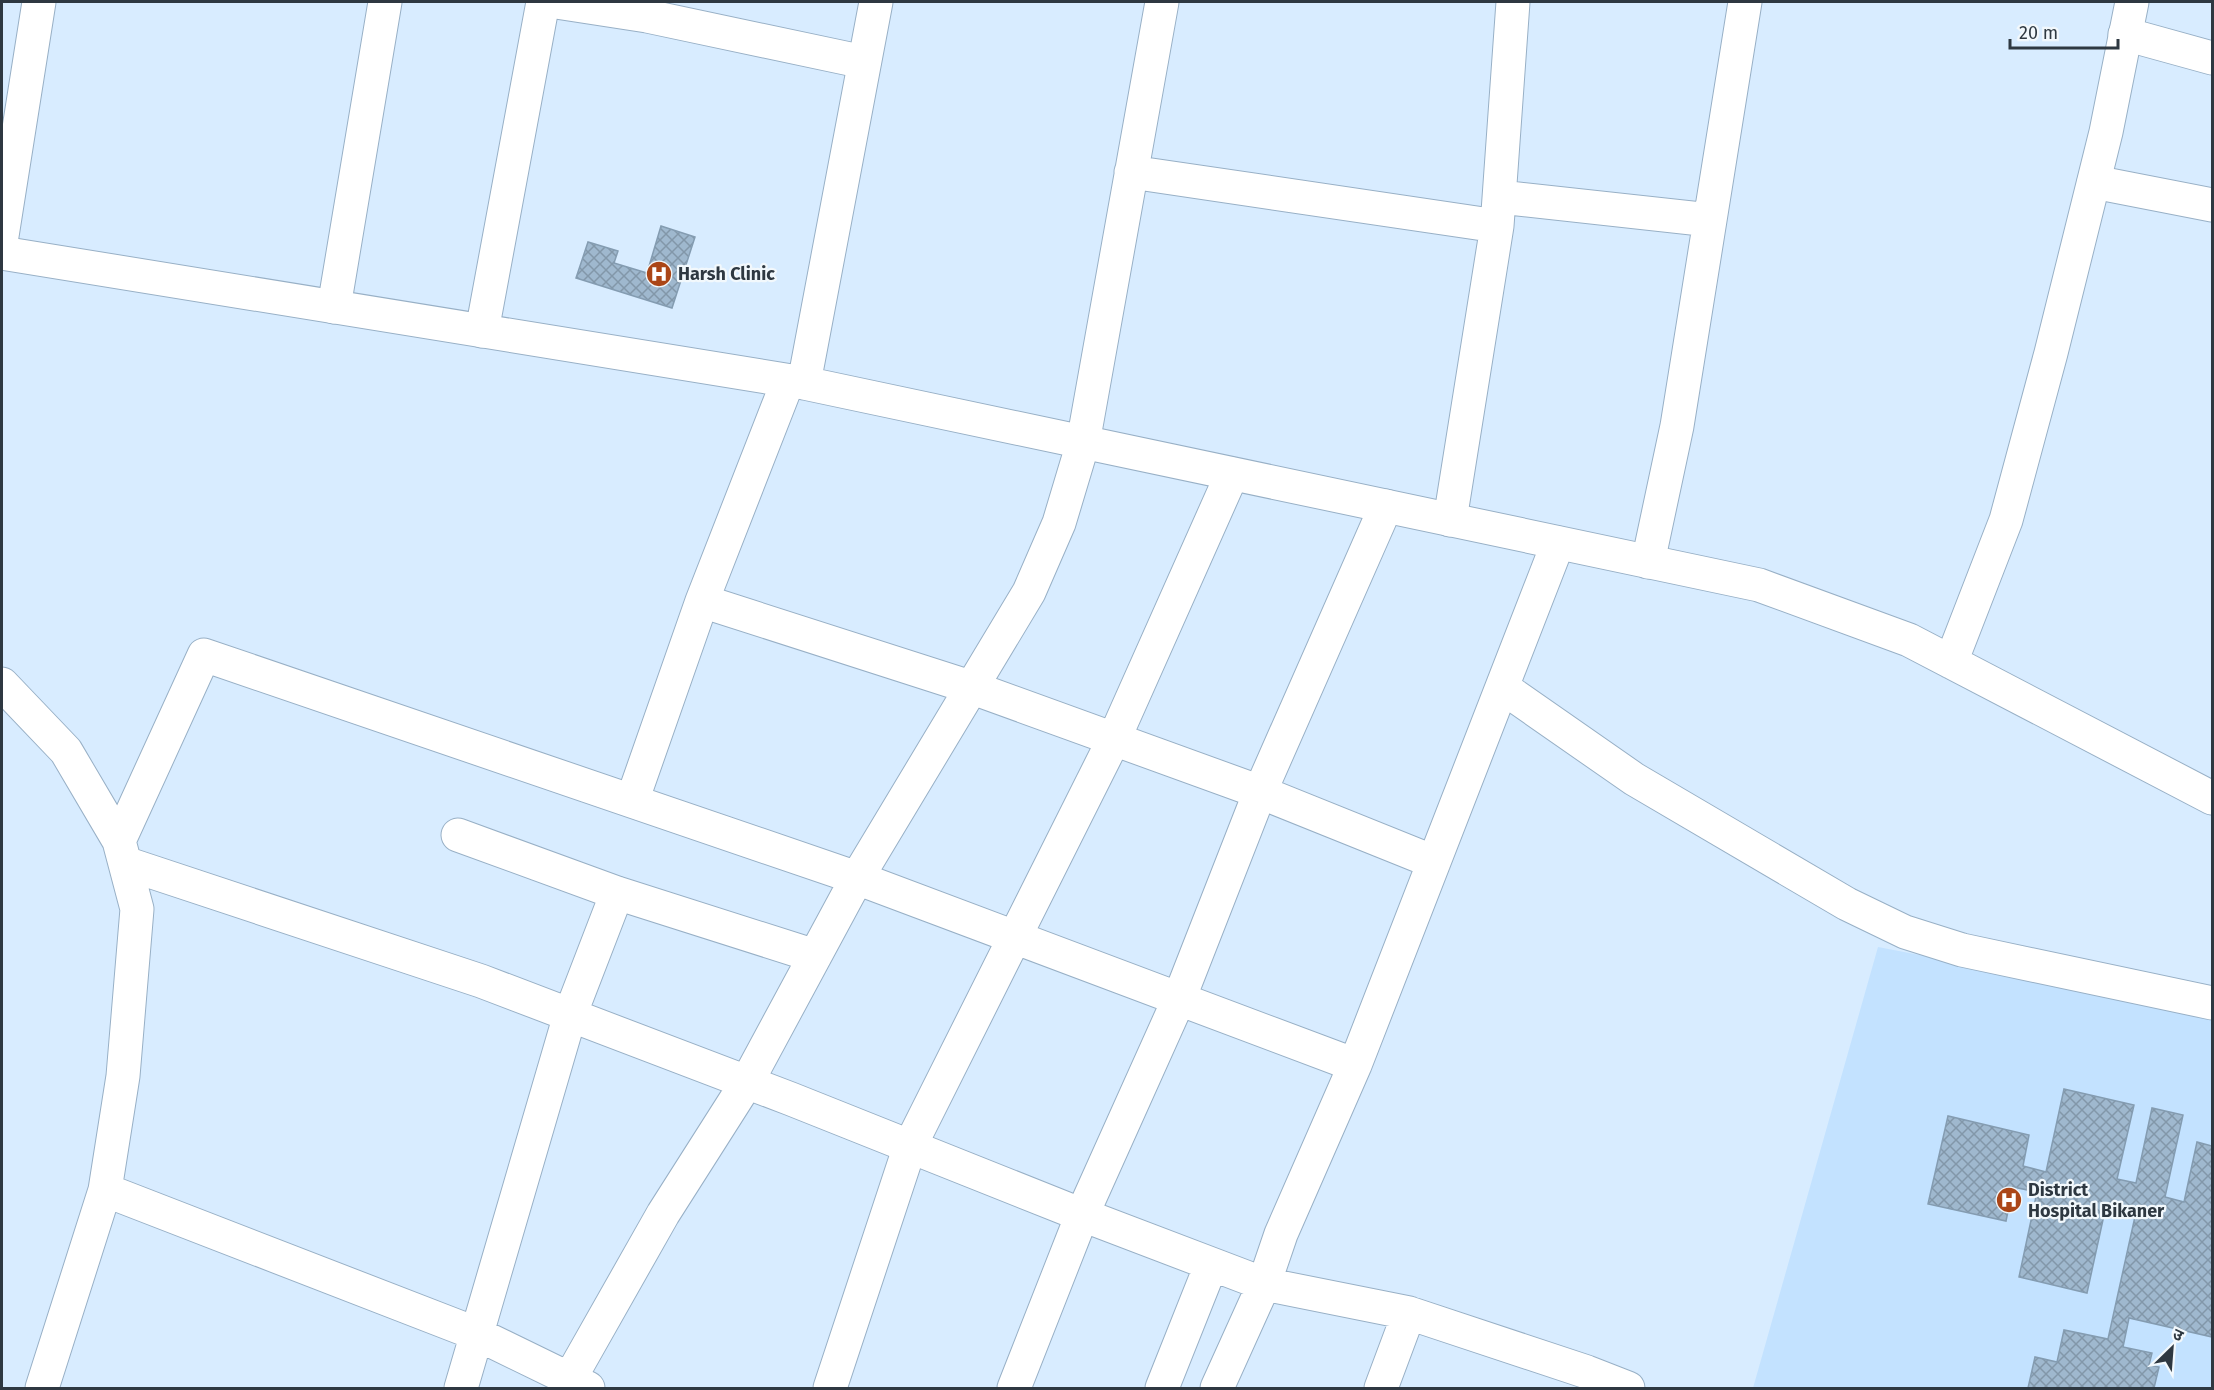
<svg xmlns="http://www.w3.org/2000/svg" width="2214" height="1390" font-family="'Fira Sans','Noto Sans Devanagari',sans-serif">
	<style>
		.built { fill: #c3e2ff }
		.building { fill: url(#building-cross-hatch); stroke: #849cb1; stroke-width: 1.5 }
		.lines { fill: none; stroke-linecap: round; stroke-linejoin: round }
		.street-casing { stroke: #98b0c6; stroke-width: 35 }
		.secondary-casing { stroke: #98b0c6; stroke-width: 35 }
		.street { stroke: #fff; stroke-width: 33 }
		.secondary { stroke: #fff; stroke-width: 33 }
		.labels { text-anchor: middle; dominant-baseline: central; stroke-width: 4.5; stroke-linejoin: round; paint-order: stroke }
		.poi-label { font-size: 18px; font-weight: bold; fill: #2e3841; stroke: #f2f8fc; text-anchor: start }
	</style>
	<defs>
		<pattern id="building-cross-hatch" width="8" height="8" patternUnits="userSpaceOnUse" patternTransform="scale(1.5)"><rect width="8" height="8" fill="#9fb8ce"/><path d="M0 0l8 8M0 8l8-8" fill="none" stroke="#8297a9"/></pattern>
	</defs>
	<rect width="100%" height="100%" fill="#d8ecff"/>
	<path class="built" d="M1878,947l334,64v377h-459z"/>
	<path class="building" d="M661,226l34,11 -23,71 -96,-30 12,-36 30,9 -4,12 33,10z
		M2064,1089l70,16 -17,74 19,4 16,-75 31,7 -18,82 19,5 13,-60 15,4v191l-83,-19 -6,29 29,6 -3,12 10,2 -5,21h-126l7,-31 22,5 7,-32 44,9 28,-127 -30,-6 -19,87 -68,-16 18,-85 -24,-5 -7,34 -78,-17 20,-88 81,19 -6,31 23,6z"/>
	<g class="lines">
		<g class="street-casing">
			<path id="street" d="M556,2l91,14 217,46
				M2125,34l87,24
				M1131,172l366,54 -47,294
				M2094,182l118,23
				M1500,197l210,23
				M1497,226l16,-224
				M2,236l37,-234
				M334,307l51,-305
				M482,331l61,-329
				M788,381l-86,220 271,87 287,104 174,70
				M1648,562l29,-136 68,-424
				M2,684l64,67 53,90 18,68 -14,167 -18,114 -63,198
				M1502,687l132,92 213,125 58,28 57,18 250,53
				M632,801l70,-200
				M458,835l159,58 198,63
				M119,841l85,-186 653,223 498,187
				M125,863l356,118 310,118 276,110 197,75 145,29 178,59 41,16
				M105,1190l372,144 111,54
				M569,1380l94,-166 84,-132 110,-204 172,-286 30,-69 24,-80 79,-441
				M461,1388l109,-373 47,-122
				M830,1388l80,-242 204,-407 118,-265
				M1014,1388l68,-173 97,-216 81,-207 126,-286
				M1162,1388l49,-123
				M1217,1388l47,-104 17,-50 74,-169 203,-522
				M1381,1388l28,-75"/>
		</g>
		<g class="secondary-casing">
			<path id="secondary" d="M2,253l802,130 955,202 150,55 303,158
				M804,383l72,-381
				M1951,662l55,-142 45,-167 55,-221 26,-130"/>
		</g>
		<use href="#street" class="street"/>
		<use href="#secondary" class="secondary"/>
	</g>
	<defs>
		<g id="hospital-disc" transform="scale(1.35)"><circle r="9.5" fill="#ab4617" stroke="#f2f8fc"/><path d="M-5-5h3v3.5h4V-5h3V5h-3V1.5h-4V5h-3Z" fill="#fff"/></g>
	</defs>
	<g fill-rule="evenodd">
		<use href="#hospital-disc" x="659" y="274"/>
		<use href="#hospital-disc" x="2009" y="1200"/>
	</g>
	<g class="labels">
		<g class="poi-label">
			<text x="678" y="274">Harsh Clinic</text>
			<text x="2028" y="1190">District<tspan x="2028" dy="21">Hospital Bikaner</tspan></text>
		</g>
	</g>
	<rect width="2214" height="1390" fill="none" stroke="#2e3841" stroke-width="6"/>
	<g transform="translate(2172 1348) rotate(25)" stroke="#f2f8fc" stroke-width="4.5" paint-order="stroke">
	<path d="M0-4.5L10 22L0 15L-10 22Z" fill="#2e3841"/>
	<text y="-9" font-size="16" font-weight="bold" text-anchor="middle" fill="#2e3841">उ</text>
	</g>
	<path d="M2010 39v9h108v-9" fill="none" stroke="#2e3841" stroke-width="3"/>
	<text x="2019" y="39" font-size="18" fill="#2e3841" stroke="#f2f8fc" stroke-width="4.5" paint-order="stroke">20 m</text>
</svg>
